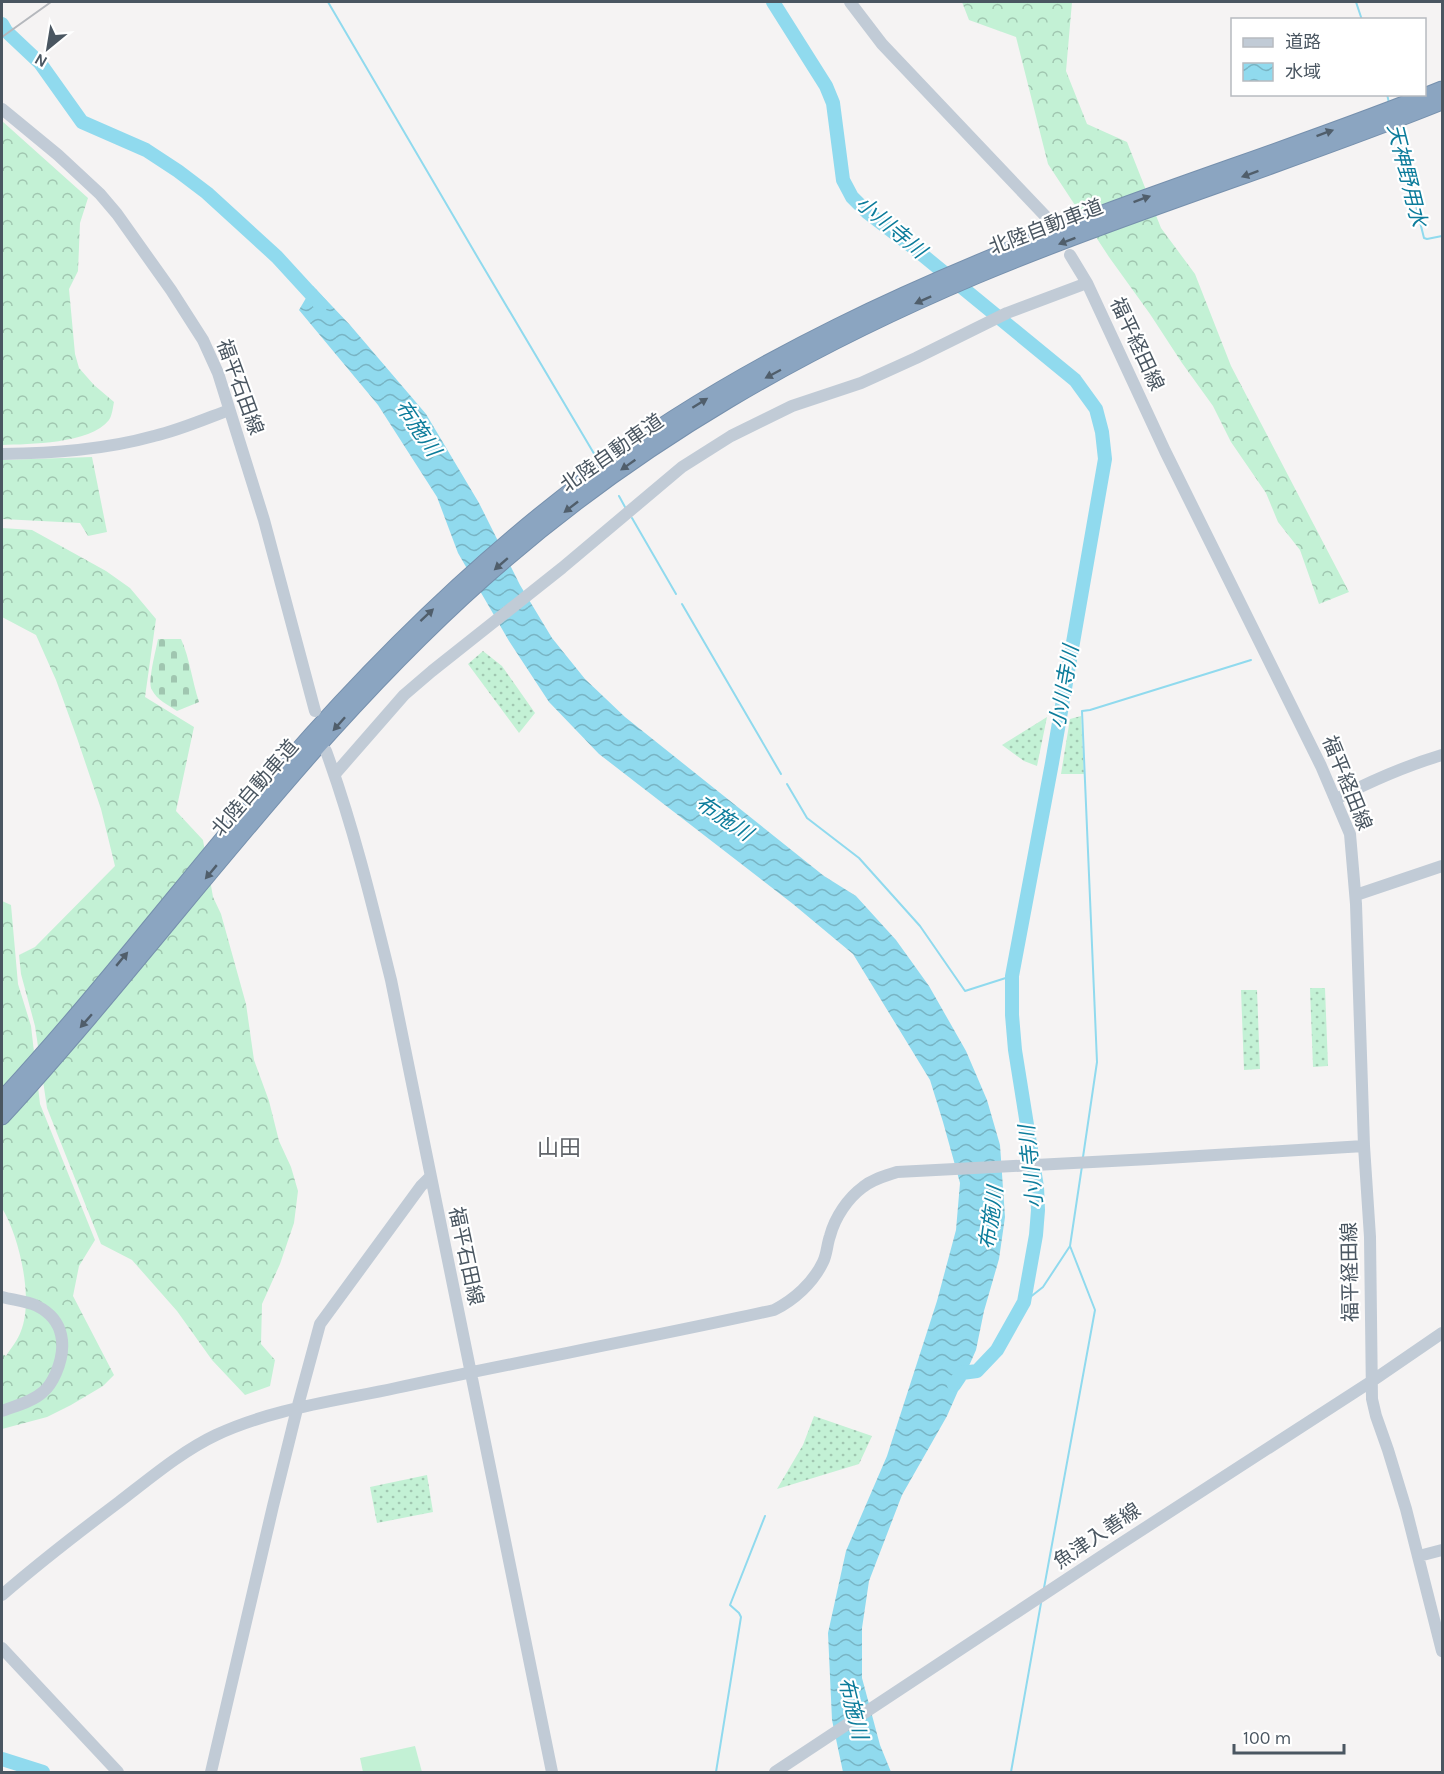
<svg xmlns="http://www.w3.org/2000/svg" width="1444" height="1774" font-family="Karla,'Noto Sans JP',sans-serif">
	<style>
		.grass { fill: url(#grass-dots) }
		.forest { fill: url(#forest-crowns) }
		.cemetery { fill: url(#cemetery-stones) }
		.garden { fill: #c3f1d5 }
		.water { fill: url(#water-waves) }
		.lines { fill: none; stroke-linecap: round; stroke-linejoin: round }
		.stream { stroke: #90daee; stroke-width: 2 }
		.river { stroke: #90daee; stroke-width: 14 }
		.highway-casing { stroke: #7690ad; stroke-width: 17 }
		.secondary { stroke: #c1cbd6; stroke-width: 12 }
		.highway { stroke: #8ba5c1; stroke-width: 15 }
		.rail { stroke: #b5b8bd; stroke-width: 2 }
		.oneway { fill: #505e6b }
		.labels { text-anchor: middle; dominant-baseline: central; stroke-width: 4.5; stroke-linejoin: round; paint-order: stroke }
		.street-label { font-size: 20px; fill: #4a5661; stroke: #fff }
		.water-label { font-size: 21px; font-style: italic; fill: #0c7c9b; stroke: #fff }
		.quarter-label { font-size: 22px; fill: #5f6368; stroke: #fff }
	</style>
	<defs>
		<pattern id="grass-dots" width="8" height="8" patternUnits="userSpaceOnUse" patternTransform="scale(1.5)"><rect width="8" height="8" fill="#c3f1d5"/><path d="M2 2h.1M6 6h.1" fill="none" stroke="#a0c6b0" stroke-width="1.8" stroke-linecap="round"/></pattern>
		<pattern id="forest-crowns" width="20" height="18" patternUnits="userSpaceOnUse" patternTransform="scale(1.5)"><rect width="20" height="18" fill="#c3f1d5"/><path d="M2 6a3 3 0 1 1 6 0M12 15a3 3 0 1 1 6 0" fill="none" stroke="#a0c6b0"/></pattern>
		<pattern id="cemetery-stones" width="16" height="16" patternUnits="userSpaceOnUse" patternTransform="scale(1.5)"><rect width="16" height="16" fill="#c3f1d5"/><path d="M2 7V4a2 2 0 0 1 4 0v3zM10 15v-3a2 2 0 0 1 4 0v3z" fill="#a0c6b0"/></pattern>
		<pattern id="water-waves" width="16" height="10" patternUnits="userSpaceOnUse" patternTransform="scale(1.5)"><rect width="16" height="10" fill="#90daee"/><path d="M0 5q4-4 8 0t8 0" fill="none" stroke="#78b4c4"/></pattern>
	</defs>
	<rect width="100%" height="100%" fill="#f5f3f3"/>
	<path class="grass" d="M483,651l19,15 33,47 -16,20 -51,-69z
		M1081,716l3,58h-23l9,-55z
		M1047,717l-10,49 -13,-5 -22,-16z
		M1310,988h15l3,78 -15,1z
		M1257,990l3,79 -16,1 -3,-80z
		M814,1416l58,20 -13,28 -82,25 26,-44z
		M427,1475l6,37 -56,11 -7,-36z"/>
	<path class="forest" d="M962,2h110l-6,69 21,53 40,18 34,86 34,46 36,92 118,226 -30,12 -19,-54 -22,-28 -12,-29 -35,-51 -18,-36 -31,-43 -32,-49 -41,-57 -61,-93 -32,-127 -47,-17z
		M2,121l86,77 -8,25 -2,48 -9,18 6,65 4,14 15,17 20,17c-1,5 -2,14 -5,18 -19,24 -80,24 -107,25z
		M92,457l15,75 -19,4 -8,-13 -78,-4v-59z
		M2,528l30,2 74,41 24,17 26,31 -11,78 49,30 -18,84 27,29 10,57 8,17 25,90 8,56 15,41 10,40 12,26 7,24 -4,32 -14,41 -18,40 -1,40 14,16 -5,26 -25,9 -33,-35 -35,-49 -45,-51 -31,-16 -54,-136 -12,-82 -14,-52 -2,-19 16,-8 80,-81 -14,-57 -24,-71 -21,-58 -20,-45 -34,-18z
		M2,901l9,4 7,79 13,42 9,78 55,136 -16,26 -6,30 41,79 -11,11 -32,19 -24,12 -45,12v-75l4,2c5,-8 12,-16 15,-25 13,-32 -2,-95 -19,-123z"/>
	<path class="cemetery" d="M158,639h23c9,20 11,42 18,63l-22,9c-9,-6 -20,-11 -25,-21 -5,-7 4,-40 6,-51z"/>
	<path class="garden" d="M415,1746l7,26h-59l-3,-14z"/>
	<path class="water" d="M313,286l37,39 76,89 53,89 41,82 32,53 33,41 40,38 199,159 32,20 40,44 33,46 37,65 21,49 13,45 5,72 -6,42 -15,52 -8,39 -29,66 -45,79 -33,86 -7,47v50l18,67 11,27h-48l-11,-52 -4,-87 18,-82 41,-95 50,-155 19,-71 4,-47 -17,-61 -13,-42 -77,-126 -60,-50 -194,-150 -50,-52 -40,-61 -51,-88 -21,-56 -59,-92 -79,-95z"/>
	<g class="lines">
		<path class="stream" d="M328,2l150,256 121,204
			M1356,2l6,18
			M1387,94l2,9
			M1396,126l28,112 3,1 15,-3
			M619,496l6,11
			M632,518l44,76
			M682,604l99,170
			M787,784l20,34 52,40 61,68 45,65 47,-15
			M1083,1157l14,-95 -15,-351 8,-1 161,-50
			M1024,1302l19,-15 27,-41
			M1044,1588l51,-278 -25,-64 12,-80
			M716,1772l25,-155 -2,-4 -9,-8 35,-89
			M1011,1772l30,-169"/>
		<path class="river" d="M773,2l53,84 7,17 10,77 9,17 16,16 46,35 161,132 21,29 6,23 3,27 -53,304 -40,213v39l3,35 22,137 1,23 -2,25 -12,67 -27,48 -20,21 -15,2 -8,12
			M2,24l4,7 34,32 42,59 64,28 32,21 29,22 70,64 44,48
			M2,1759l41,13"/>
		<g class="highway-casing">
			<path id="highway" d="M2,1099c98,-106 186,-222 280,-331 93,-107 194,-207 308,-292 155,-116 333,-195 513,-263 113,-42 228,-79 339,-124
				M2,1117c169,-184 312,-394 503,-557 142,-122 299,-211 471,-284 153,-64 312,-112 466,-174"/>
		</g>
		<path class="secondary" d="M850,2l32,42 168,177
			M2,109l56,46 42,39 17,20 54,76 32,50 15,33 46,147 51,191
			M1070,255l17,28 78,168 156,315 29,68 6,70 8,242 6,91 2,162 4,17 12,34 18,59 36,142
			M2,454c51,-1 102,-4 152,-18 26,-6 51,-17 75,-26
			M326,751c27,74 46,152 65,229l161,792
			M335,774l69,-79 28,-24 130,-103 120,-101 49,-31 61,-30 69,-23 55,-25 91,-45 80,-30
			M1336,799c35,-18 69,-33 106,-44
			M1356,895l86,-29
			M2,1297c11,3 25,4 35,9 28,14 30,41 19,67 -3,7 -7,14 -13,19 -11,10 -28,14 -41,19
			M1419,1556l23,-6
			M2,1595c37,-32 77,-63 117,-93 30,-23 63,-51 97,-67 55,-26 120,-34 180,-47 125,-27 252,-50 378,-78 20,-10 39,-27 49,-48 4,-8 4,-18 7,-26 5,-19 18,-38 33,-49 10,-8 22,-11 34,-15l253,-13 214,-13
			M2,1648l116,124
			M211,1772l62,-266 24,-97 23,-85 101,-138 9,-9
			M775,1772l342,-226 255,-165 70,-48"/>
		<use href="#highway" class="highway"/>
		<path class="rail" d="M2,37l49,-35"/>
	</g>
	<defs><path id="oneway-solid" d="M-6-.8H1V-3.2L6.5 0L1 3.2V.8H-6Z" transform="scale(1.5)"/></defs>
	<g class="oneway">
		<use href="#oneway-solid" transform="translate(1325 133) rotate(-20)"/>
		<use href="#oneway-solid" transform="translate(1250 174) rotate(160)"/>
		<use href="#oneway-solid" transform="translate(1142 199) rotate(-20)"/>
		<use href="#oneway-solid" transform="translate(1067 241) rotate(159)"/>
		<use href="#oneway-solid" transform="translate(923 300) rotate(156)"/>
		<use href="#oneway-solid" transform="translate(773 374) rotate(152)"/>
		<use href="#oneway-solid" transform="translate(700 403) rotate(-32)"/>
		<use href="#oneway-solid" transform="translate(628 465) rotate(145)"/>
		<use href="#oneway-solid" transform="translate(571 507) rotate(142)"/>
		<use href="#oneway-solid" transform="translate(501 564) rotate(139)"/>
		<use href="#oneway-solid" transform="translate(427 615) rotate(-43)"/>
		<use href="#oneway-solid" transform="translate(339 724) rotate(132)"/>
		<use href="#oneway-solid" transform="translate(211 872) rotate(130)"/>
		<use href="#oneway-solid" transform="translate(122 959) rotate(-50)"/>
		<use href="#oneway-solid" transform="translate(86 1021) rotate(131)"/>
	</g>
	<g class="labels">
		<g class="street-label">
			<text transform="translate(1046 227) rotate(-21)">北陸自動車道</text>
			<text transform="translate(1137 344) rotate(65)">福平経田線</text>
			<text transform="translate(240 387) rotate(70)">福平石田線</text>
			<text transform="translate(612 453) rotate(-35)">北陸自動車道</text>
			<text transform="translate(1347 783) rotate(68)">福平経田線</text>
			<text transform="translate(255 788) rotate(-49)">北陸自動車道</text>
			<text transform="translate(466 1256) rotate(78)">福平石田線</text>
			<text transform="translate(1350 1272) rotate(-91)">福平経田線</text>
			<text transform="translate(1097 1536) rotate(-34)">魚津入善線</text>
		</g>
		<g class="water-label">
			<text transform="translate(1407 175) rotate(76)">天神野用水</text>
			<text transform="translate(891 227) rotate(40)">小川寺川</text>
			<text transform="translate(418 428) rotate(56)">布施川</text>
			<text transform="translate(1064 687) rotate(-80)">小川寺川</text>
			<text transform="translate(724 818) rotate(34)">布施川</text>
			<text transform="translate(1031 1167) rotate(-96)">小川寺川</text>
			<text transform="translate(991 1218) rotate(-82)">布施川</text>
			<text transform="translate(853 1708) rotate(76)">布施川</text>
		</g>
		<g class="quarter-label">
			<text x="559" y="1148">山田</text>
		</g>
	</g>
	<rect width="1444" height="1774" fill="none" stroke="#4a5661" stroke-width="6"/>
	<rect x="1231" y="18" width="195" height="78" fill="#ffffff" stroke="#b7bbc0" stroke-width="1.5"/>
	<rect x="1243" y="38" width="30" height="9" fill="#c1cbd6" stroke="#b7bbc0" stroke-width="1.5"/>
	<text x="1285" y="48" font-size="18" fill="#4a5661">道路</text>
	<rect x="1243" y="63" width="30" height="18" fill="url(#water-waves)" stroke="#b7bbc0" stroke-width="1.5"/>
	<text x="1285" y="78" font-size="18" fill="#4a5661">水域</text>
	<g transform="translate(48 48) rotate(210)" stroke="#ffffff" stroke-width="4.5" paint-order="stroke">
	<path d="M0-4.5L10 22L0 15L-10 22Z" fill="#4a5661"/>
	<text y="-9" font-size="16" font-weight="bold" text-anchor="middle" fill="#4a5661">N</text>
	</g>
	<path d="M1234 1744v9h110v-9" fill="none" stroke="#4a5661" stroke-width="3"/>
	<text x="1243" y="1744" font-size="18" fill="#4a5661" stroke="#ffffff" stroke-width="4.5" paint-order="stroke">100 m</text>
</svg>
